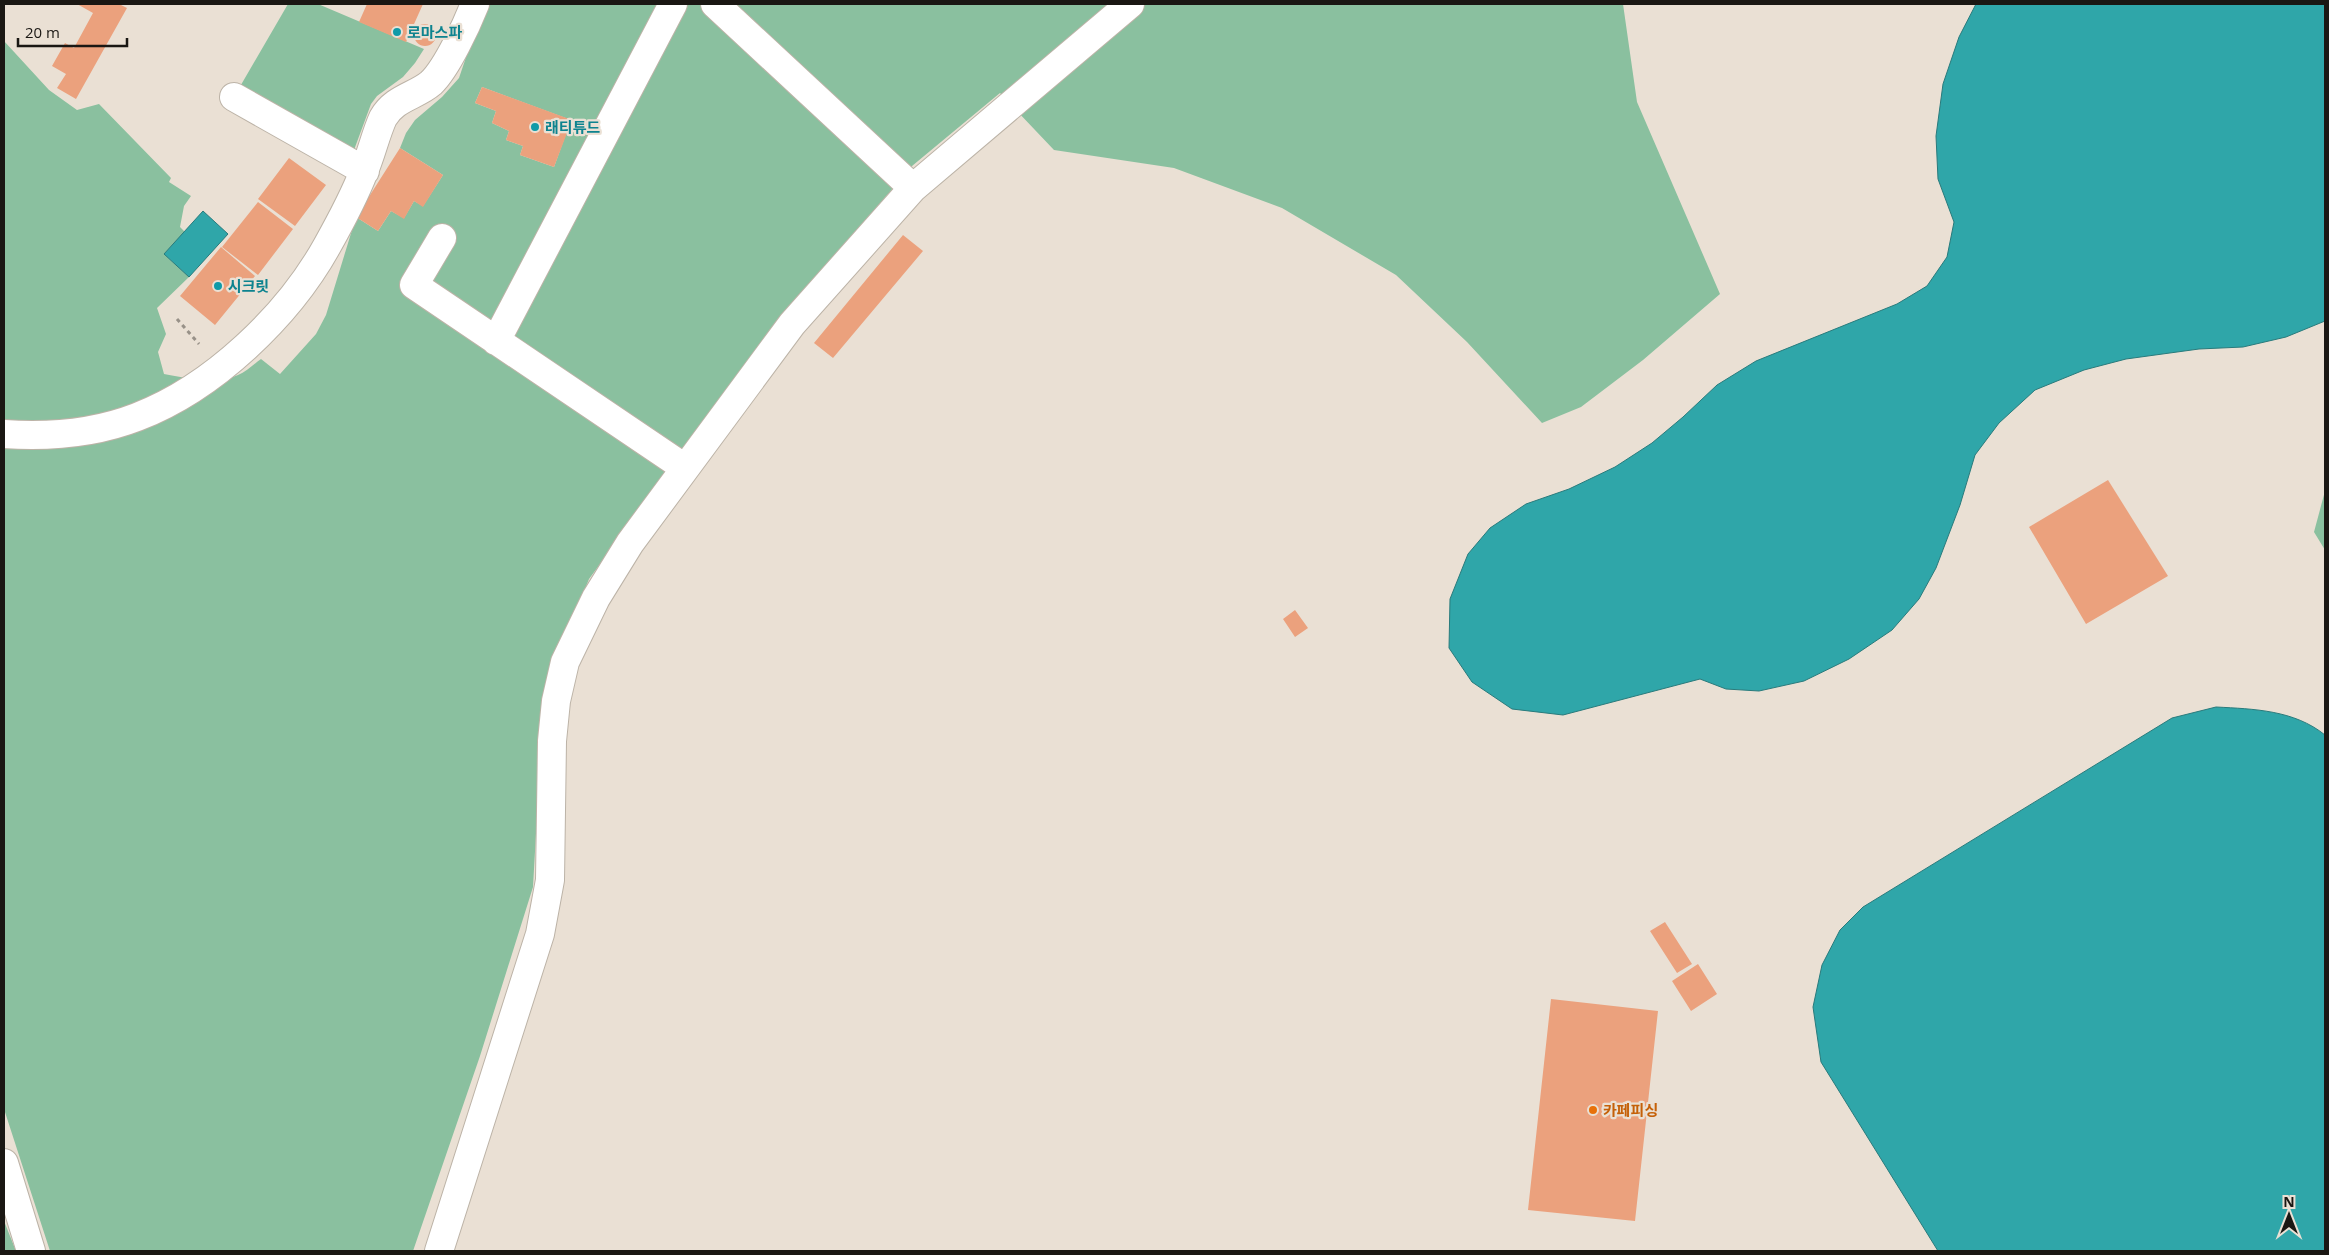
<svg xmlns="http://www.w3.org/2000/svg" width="2329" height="1255" font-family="'Open Sans','Noto Sans KR',sans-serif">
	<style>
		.green { fill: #8ac09f; fill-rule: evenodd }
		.water { fill: #2fa6a9; stroke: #297b7c }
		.building { fill: #eba17d }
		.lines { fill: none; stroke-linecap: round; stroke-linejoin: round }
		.minor-casing { stroke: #bcb3a7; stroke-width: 30 }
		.path { stroke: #989188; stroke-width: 3; stroke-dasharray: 4 4; stroke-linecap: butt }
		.minor { stroke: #fff; stroke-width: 28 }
		.culture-dot { fill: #0f9aa8; stroke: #eae0d4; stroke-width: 2 }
		.food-dot { fill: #e8710a; stroke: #eae0d4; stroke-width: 2 }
		.labels { text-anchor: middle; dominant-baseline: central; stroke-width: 4.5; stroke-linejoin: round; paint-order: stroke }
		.culture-label { font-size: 15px; font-weight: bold; fill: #0d838f; stroke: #eae0d4; text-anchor: start }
		.food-label { font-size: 15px; font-weight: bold; fill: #c56008; stroke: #eae0d4; text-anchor: start }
	</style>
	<rect width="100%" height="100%" fill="#eae0d4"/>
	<path class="green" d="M288,4h30l106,45 -9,14 -12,14 -26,19 -6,8 -17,46 -116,-60z
		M484,4h1139l14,98 83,192 -77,66 -62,47 -39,16 -75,-81 -71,-67 -114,-67 -108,-40 -120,-18 -54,-57 -88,73 -139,162 -184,251 -45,113 -11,195 -53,169 -67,195h-363l-46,-142v-1068l45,49 28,20 22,-6 72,74 -2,4 22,14 -7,10 -4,21 5,5 -21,22 25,23 -32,31 9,26 -8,18 6,22c22,4 52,11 74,1 8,-3 16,-11 23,-16l19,15 36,-40 10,-19 30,-98 22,14 13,-20 13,7 10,-17 9,5 20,-31 -43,-27 6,-15 9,-13 27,-23 17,-19zM482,87l89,33 -17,47 -34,-12 3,-9 -17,-6 3,-9 -17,-8 4,-12 -21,-8z
		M2325,491v59l-11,-18z
		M4,1221l12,30h-12z"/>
	<path class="water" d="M1976,4h349v317l-39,16 -43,10 -44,2 -73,10 -42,11 -49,20 -36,33 -24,32 -15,50 -24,63 -17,31 -27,31 -43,29 -45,22 -45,10 -33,-2 -26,-10 -137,36 -51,-6 -40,-27 -23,-34 1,-49 18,-45 22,-26 36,-24 43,-15 46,-22 37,-24 31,-26 34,-32 39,-24 141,-57 30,-18 20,-29 7,-35 -16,-43 -2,-43 7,-52 16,-47z
		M203,211l25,23 -39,43 -25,-23z
		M2216,707c38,2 78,3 109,28v516h-387l-117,-189 -8,-55 9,-42 18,-35 23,-23 309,-189z"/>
	<path class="building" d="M77,4h42l8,4 -51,91 -19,-11 9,-14 -14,-8 13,-23 9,5 19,-35z
		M367,4h56l-17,38 -47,-20z
		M414 35a11 11 0 1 1 22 0a11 11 0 1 1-22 0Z
		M482,87l90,33 -18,47 -34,-12 3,-9 -17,-6 3,-9 -17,-8 4,-12 -21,-8z
		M400,148l43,27 -20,32 -9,-6 -10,18 -13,-8 -13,20 -22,-14z
		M289,158l37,27 -31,41 -37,-27z
		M258,202l35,27 -35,46 -36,-28z
		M903,235l20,16 -90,107 -19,-15z
		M221,247l34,29 -40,49 -35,-29z
		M2108,480l60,96 -82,48 -57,-97z
		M1295,610l13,18 -13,9 -12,-18z
		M1665,922l27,42 -15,9 -27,-42z
		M1698,964l19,30 -26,17 -19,-30z
		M1551,999l107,12 -23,210 -107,-11z"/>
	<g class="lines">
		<g class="minor-casing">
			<path id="minor" d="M715,4l198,184
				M234,97l131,74
				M442,238l-28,47 271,183
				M496,341l177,-337
				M4,434c44,3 92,-1 133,-17 76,-29 151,-101 190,-171 14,-25 27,-49 37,-75 7,-16 12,-38 19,-53 11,-20 33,-22 48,-35 16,-15 36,-59 44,-79
				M4,1163l27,88
				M439,1251l101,-317 10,-54 2,-139 4,-40 9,-39 31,-64 34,-55 162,-219 121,-136 217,-184"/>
		</g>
		<path class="path" d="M177,319l22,25"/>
		<use href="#minor" class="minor"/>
	</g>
	<g class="culture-dot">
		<circle cx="397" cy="32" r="5"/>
		<circle cx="535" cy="127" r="5"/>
		<circle cx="218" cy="286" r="5"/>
	</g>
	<circle class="food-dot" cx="1593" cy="1110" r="5"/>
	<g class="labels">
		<g class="culture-label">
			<text x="407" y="32">로마스파</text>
			<text x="545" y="127">래티튜드</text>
			<text x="228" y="286">시크릿</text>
		</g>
		<g class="food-label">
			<text x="1603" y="1110">카페피싱</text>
		</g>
	</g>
	<rect width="2329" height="1255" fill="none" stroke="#1a1713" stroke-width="10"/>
	<g transform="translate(2289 1215)" stroke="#eae0d4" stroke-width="4" paint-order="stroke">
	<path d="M0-4L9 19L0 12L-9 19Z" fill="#1a1713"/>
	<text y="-8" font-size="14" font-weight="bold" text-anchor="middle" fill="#1a1713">N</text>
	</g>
	<path d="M18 38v8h109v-8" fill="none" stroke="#1a1713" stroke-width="2.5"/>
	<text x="25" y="38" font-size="15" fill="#1a1713" stroke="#eae0d4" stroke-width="4" paint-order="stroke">20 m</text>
</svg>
